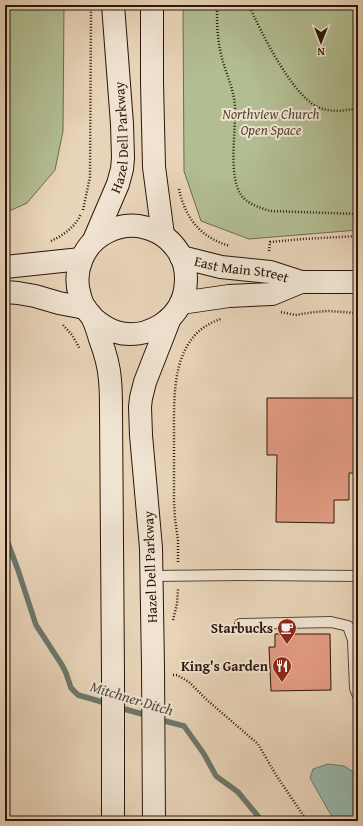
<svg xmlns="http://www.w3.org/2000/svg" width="363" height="826" font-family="'Gentium Book Plus',serif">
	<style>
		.green { fill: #b2be92; stroke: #6e6a4e }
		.water { fill: #97b8ad; stroke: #6c776c }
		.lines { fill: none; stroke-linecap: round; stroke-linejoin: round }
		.stream { stroke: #6c776c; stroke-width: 5.5 }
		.building { fill: #e39b83; stroke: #2b160b }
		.service-casing { stroke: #5a4636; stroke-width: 12 }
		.secondary-casing { stroke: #2b160b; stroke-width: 24 }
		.path { stroke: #2b160b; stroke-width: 2.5; stroke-dasharray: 1 2; stroke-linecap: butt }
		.service { stroke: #f0e3d1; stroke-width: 10 }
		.secondary { stroke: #f0e3d1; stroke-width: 22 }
		.labels { text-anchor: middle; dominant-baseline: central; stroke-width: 4; stroke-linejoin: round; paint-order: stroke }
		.park-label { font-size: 14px; font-style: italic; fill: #544834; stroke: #f0e3d1 }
		.street-label { font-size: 14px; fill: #2b160b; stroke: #f0e3d1 }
		.poi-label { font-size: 14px; font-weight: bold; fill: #2b160b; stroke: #f0e3d1; text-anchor: end }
		.water-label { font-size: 15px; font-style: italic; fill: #514f44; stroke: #f0e3d1 }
	</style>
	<rect width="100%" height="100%" fill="#e8d4b8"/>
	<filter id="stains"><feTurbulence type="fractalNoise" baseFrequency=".005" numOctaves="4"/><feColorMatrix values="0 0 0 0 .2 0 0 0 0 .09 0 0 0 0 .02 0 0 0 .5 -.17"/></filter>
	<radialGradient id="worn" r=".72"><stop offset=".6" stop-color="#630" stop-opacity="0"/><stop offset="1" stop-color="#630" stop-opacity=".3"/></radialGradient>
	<path class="green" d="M5,5h59l-1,126 -8,39 -28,33 -22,10z
		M183,5h175v225l-109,9 -48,-18 -17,-50z"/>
	<path class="water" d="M328,764l16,2 14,9v46h-23l-7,-11 -18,-32 3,-9z"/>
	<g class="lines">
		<path class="stream" d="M5,535l13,35 18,55 26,40 4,8 5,15 7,7 31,9
			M117,707l32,9
			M157,719l27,7 20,28 12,22 22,16 24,29"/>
	</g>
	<path class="building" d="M267,398h91v75h-9v27h-15v23l-58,-1 1,-67h-10z
		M275,634h55l1,56 -60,1 -2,-44h6z"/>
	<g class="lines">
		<g class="service-casing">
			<path id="service" d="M152,576l89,-1 117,1
				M240,624l91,-2 17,4 5,14 2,48 3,8"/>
		</g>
		<g class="secondary-casing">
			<g id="secondary">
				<path d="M152,5v77l2,85 9,68"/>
				<path id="s1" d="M94,240l24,-56 4,-15 1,-11 -1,-34 -9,-119"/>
				<path id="s2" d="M181,257l40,10 49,5 31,10h57"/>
				<path d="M5,267l76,-8"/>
				<path d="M5,292l13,1 17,3 24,7 26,5"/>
				<path d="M181,303l48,-7 43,-2 29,-12"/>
				<path d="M93,318c7,6 14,11 23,14 30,9 64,-12 69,-42 2,-12 1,-25 -5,-36 -5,-8 -12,-16 -21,-21 -17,-9 -35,-10 -52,-1 -23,11 -35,39 -27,64 1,4 3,10 6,13 2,4 6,6 7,10 3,6 5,13 7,20 5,13 9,27 10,41 1,10 1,20 1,31l2,262v148"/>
				<path d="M154,821l-1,-154 -2,-119 -10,-113 -1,-28 1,-9 4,-16 25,-64"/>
			</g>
		</g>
		<path class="path" d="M217,5c0,16 0,33 4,49 4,18 13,34 14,53 1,25 -7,68 6,88 6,9 20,13 29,16l88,3
			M249,5c11,26 43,89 67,101 13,7 29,5 42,2
			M179,189c6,29 22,49 51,57
			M83,210l7,-33 1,-166
			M51,241c13,-6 24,-14 30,-27
			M269,251l1,-9 33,-3 55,-3
			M281,312l14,3 20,-3 13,-1 30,2
			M63,325l9,10 8,14
			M178,562v-22l-3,-21 -1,-18c0,-22 0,-44 0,-65 0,-43 -3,-101 47,-117
			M173,620l4,-16 1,-15
			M173,675h4l12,7 18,18 51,44 18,31 31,46"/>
		<use href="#service" class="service"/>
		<use href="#secondary" class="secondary"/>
	</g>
	<defs>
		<g id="cafe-pin" transform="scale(1)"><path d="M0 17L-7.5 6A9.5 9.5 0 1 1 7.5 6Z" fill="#8f2418" stroke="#f0e3d1"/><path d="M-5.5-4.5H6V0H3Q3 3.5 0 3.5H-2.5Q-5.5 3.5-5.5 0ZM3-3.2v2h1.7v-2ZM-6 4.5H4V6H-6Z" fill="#fff"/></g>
		<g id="restaurant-pin" transform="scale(1)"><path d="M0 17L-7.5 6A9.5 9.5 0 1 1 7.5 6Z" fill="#8f2418" stroke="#f0e3d1"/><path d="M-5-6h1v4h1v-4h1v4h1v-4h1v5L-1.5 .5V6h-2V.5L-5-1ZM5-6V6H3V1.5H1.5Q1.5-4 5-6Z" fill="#fff"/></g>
	</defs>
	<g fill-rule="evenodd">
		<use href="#cafe-pin" x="287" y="628"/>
		<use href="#restaurant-pin" x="282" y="666"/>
	</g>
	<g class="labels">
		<g class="park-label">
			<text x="271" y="114">Northview Church<tspan x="271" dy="16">Open Space</tspan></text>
		</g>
		<g class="street-label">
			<text stroke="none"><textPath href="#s1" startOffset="108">Hazel Dell Parkway</textPath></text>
			<text stroke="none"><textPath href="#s2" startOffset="62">East Main Street</textPath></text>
			<text transform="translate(150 567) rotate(-92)">Hazel Dell Parkway</text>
		</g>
		<g class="poi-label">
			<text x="273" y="628">Starbucks</text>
			<text x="268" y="666">King's Garden</text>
		</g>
		<g class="water-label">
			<text transform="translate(132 698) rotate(17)">Mitchner Ditch</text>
		</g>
	</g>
	<rect width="363" height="826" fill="none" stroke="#e8d4b8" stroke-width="20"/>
	<rect x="6" y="6" width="351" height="814" fill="none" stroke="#2b160b" stroke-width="2"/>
	<rect x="10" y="10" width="343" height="806" fill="none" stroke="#2b160b"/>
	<g transform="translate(321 42) rotate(180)" stroke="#f0e3d1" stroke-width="3" paint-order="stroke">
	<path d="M0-3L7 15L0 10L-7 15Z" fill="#2b160b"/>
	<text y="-6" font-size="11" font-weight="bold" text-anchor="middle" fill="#2b160b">N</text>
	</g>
	<rect width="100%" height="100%" filter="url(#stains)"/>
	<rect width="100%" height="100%" fill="url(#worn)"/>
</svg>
